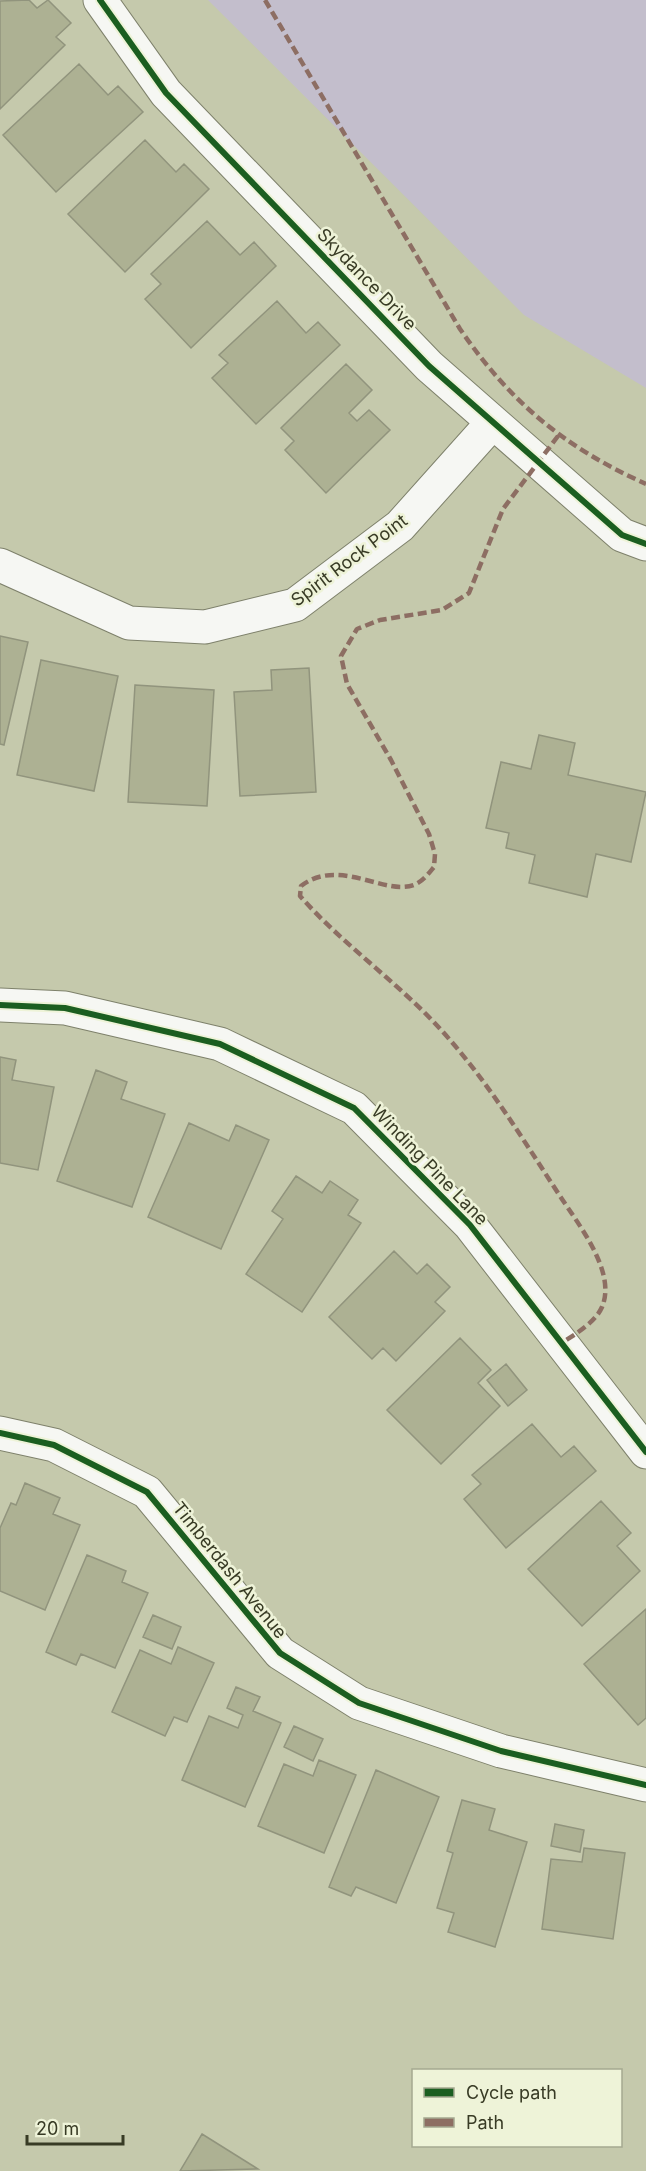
<svg xmlns="http://www.w3.org/2000/svg" width="646" height="2171" font-family="Inter,sans-serif">
	<style>
		.green { fill: #c3becc }
		.building { fill: #adb193; stroke: #91947d; stroke-width: 1.5 }
		.lines { fill: none; stroke-linecap: round; stroke-linejoin: round }
		.minor-casing { stroke: #7e816b; stroke-width: 35 }
		.minor { stroke: #f6f7f3; stroke-width: 33 }
		.quiet { stroke: #8d6e63; stroke-width: 4.5; stroke-dasharray: 9 4.5; stroke-linecap: butt }
		.cycleway-casing { stroke: #eef3d8; stroke-width: 10 }
		.cycleway { stroke: #1b5e20; stroke-width: 6 }
		.labels { text-anchor: middle; dominant-baseline: central; stroke-width: 5; stroke-linejoin: round; paint-order: stroke }
		.street-label { font-size: 18px; fill: #383b25; stroke: #eef3d8 }
	</style>
	<rect width="100%" height="100%" fill="#c5c9ac"/>
	<path class="green" d="M208,0h438v388l-122,-73z"/>
	<path class="building" d="M29,0l8,8 11,-8 23,23 -15,14 9,8 -65,64v-108z
		M79,64l29,31 10,-9 25,26 -87,80 -53,-57z
		M145,140l31,32 8,-8 25,25 -84,83 -57,-58z
		M207,221l33,34 14,-13 22,24 -85,82 -46,-49 16,-15 -10,-10z
		M277,301l29,32 12,-11 22,23 -84,79 -44,-46 16,-15 -9,-8z
		M346,364l26,26 -23,23 8,8 12,-11 21,20 -64,63 -41,-43 9,-9 -13,-13z
		M0,636l28,6 -24,103 -4,-1z
		M41,660l77,16 -24,115 -77,-16z
		M309,668l7,124 -76,4 -6,-104 38,-2 -1,-20z
		M135,685l79,5 -7,116 -79,-4z
		M539,735l36,8 -7,32 78,17 -15,70 -35,-8 -9,43 -58,-14 6,-28 -29,-7 3,-15 -23,-5 15,-66 30,7z
		M0,1057l16,3 -4,20 42,7 -16,83 -38,-7z
		M96,1070l31,12 -6,17 44,15 -33,93 -75,-26z
		M189,1123l40,18 7,-16 33,15 -48,109 -73,-32z
		M296,1176l26,17 8,-12 28,19 -10,15 13,8 -59,89 -56,-38 37,-55 -11,-8z
		M394,1251l23,23 10,-10 23,23 -15,15 10,9 -49,50 -13,-13 -11,11 -43,-42z
		M460,1338l31,32 -13,13 22,23 -59,58 -54,-54z
		M506,1364l21,26 -19,16 -21,-26z
		M532,1424l29,33 13,-11 22,25 -90,77 -42,-49 17,-15 -9,-9z
		M25,1483l35,15 -7,16 27,11 -35,85 -45,-19v-63l11,-25 5,2z
		M601,1501l30,32 -14,13 23,25 -58,55 -54,-57z
		M87,1555l39,16 -4,11 26,11 -33,75 -34,-14 -5,11 -30,-13z
		M646,1609v109l-8,7 -54,-61z
		M153,1615l28,12 -9,22 -29,-12z
		M178,1647l36,16 -27,59 -13,-5 -9,19 -53,-24 28,-62 31,14z
		M236,1687l24,10 -7,14 28,12 -36,84 -63,-27 27,-64 29,12 5,-13 -16,-7z
		M294,1726l29,13 -10,22 -29,-14z
		M319,1760l37,15 -32,78 -66,-27 26,-62 29,12z
		M376,1770l63,27 -43,106 -40,-16 -5,9 -22,-9z
		M462,1800l33,9 -6,21 38,12 -32,105 -47,-15 6,-19 -17,-5 16,-55 -6,-2z
		M555,1824l29,6 -4,22 -29,-6z
		M584,1848l41,5 -12,86 -71,-10 9,-70 31,3z
		M202,2134l56,35 -78,2z"/>
	<g class="lines">
		<g class="minor-casing">
			<path id="minor" d="M100,0l66,93 263,273 193,169 24,9
				M0,565l129,58 76,4 90,-22 105,-79 93,-104
				M0,1005l65,3 155,36 134,64 116,117 176,227
				M0,1433l54,12 93,47 133,161 79,50 142,48 145,34"/>
		</g>
		<use href="#minor" class="minor"/>
		<path class="quiet" d="M265,0l195,329c51,74 104,118 186,155
			M558,436l-55,73 -34,84 -27,17 -62,10 -23,9 -16,27 6,28 44,76 38,74 6,20 -1,13c-5,6 -10,13 -18,17 -29,14 -76,-28 -115,2l-1,10c36,41 83,76 123,115 57,57 93,118 137,185 18,28 57,76 42,111 -7,16 -27,27 -40,36"/>
		<g class="cycleway-casing">
			<path id="cycleway" d="M100,0l66,93 263,273 193,169 24,9
				M0,1005l65,3 155,36 134,64 116,117 176,227
				M0,1433l54,12 93,47 133,161 79,50 142,48 145,34"/>
		</g>
		<use href="#cycleway" class="cycleway"/>
	</g>
	<g class="labels">
		<g class="street-label">
			<text transform="translate(367 279) rotate(46)">Skydance Drive</text>
			<text transform="translate(349 560) rotate(-37)">Spirit Rock Point</text>
			<text transform="translate(430 1165) rotate(46)">Winding Pine Lane</text>
			<text transform="translate(230 1570) rotate(51)">Timberdash Avenue</text>
		</g>
	</g>
	<rect x="412" y="2069" width="210" height="78" fill="#eef3d8" stroke="#a5a990" stroke-width="1.5"/>
	<rect x="424" y="2088" width="30" height="9" fill="#1b5e20" stroke="#a5a990" stroke-width="1.5"/>
	<text x="466" y="2099" font-size="18" fill="#383b25">Cycle path</text>
	<rect x="424" y="2118" width="30" height="9" fill="#8d6e63" stroke="#a5a990" stroke-width="1.5"/>
	<text x="466" y="2129" font-size="18" fill="#383b25">Path</text>
	<path d="M27 2135v9h96v-9" fill="none" stroke="#383b25" stroke-width="3"/>
	<text x="36" y="2135" font-size="18" fill="#383b25" stroke="#eef3d8" stroke-width="4.5" paint-order="stroke">20 m</text>
</svg>
